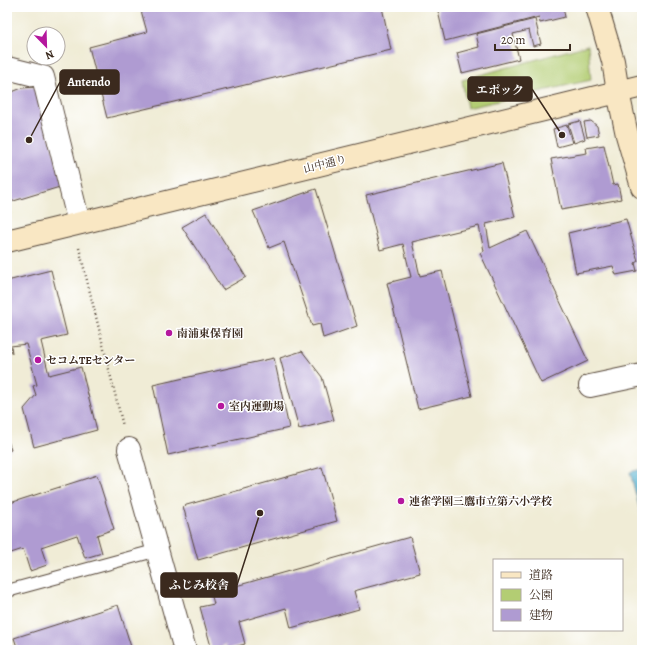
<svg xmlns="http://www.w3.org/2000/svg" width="649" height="657" font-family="Alegreya,'Noto Serif JP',serif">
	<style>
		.green { fill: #b3cd73; stroke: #777c48 }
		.water { fill: #4fafce; stroke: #456c76 }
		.building { fill: #af9bd2 }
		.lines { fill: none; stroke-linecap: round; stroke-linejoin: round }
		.lane-casing { stroke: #56473a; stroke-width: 14 }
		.street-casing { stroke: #56473a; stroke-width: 24 }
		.secondary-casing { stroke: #56473a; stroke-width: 24 }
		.path { stroke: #56473a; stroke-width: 2.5; stroke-dasharray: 1 3; stroke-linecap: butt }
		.lane { stroke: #fff; stroke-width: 12 }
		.street { stroke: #fff; stroke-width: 22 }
		.secondary { stroke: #f9e7c3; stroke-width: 22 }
		.poi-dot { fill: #b5179e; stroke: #fff; stroke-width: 1.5 }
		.labels { text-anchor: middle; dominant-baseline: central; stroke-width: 3; stroke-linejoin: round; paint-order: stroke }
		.street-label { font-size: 11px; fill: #3b2a1e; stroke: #fff }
		.poi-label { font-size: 11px; font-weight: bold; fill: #3b2a1e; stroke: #fff; text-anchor: start }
		.leader { fill: none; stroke: #3b2a1e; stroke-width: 1.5 }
		.callout-dot { fill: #3b2a1e; stroke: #fff; stroke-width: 1.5 }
		.callout { fill: #3b2a1e; stroke: #3b2a1e; stroke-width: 1.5 }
		.callout-label { font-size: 12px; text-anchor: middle; font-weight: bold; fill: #fff }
	</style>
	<rect width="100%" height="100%" fill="#fff"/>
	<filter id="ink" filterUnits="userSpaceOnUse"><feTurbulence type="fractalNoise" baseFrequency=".025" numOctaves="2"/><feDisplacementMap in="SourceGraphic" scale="8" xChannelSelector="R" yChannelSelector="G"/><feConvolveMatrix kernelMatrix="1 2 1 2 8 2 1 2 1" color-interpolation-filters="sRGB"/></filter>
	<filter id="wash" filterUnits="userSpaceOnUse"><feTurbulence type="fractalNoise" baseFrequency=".012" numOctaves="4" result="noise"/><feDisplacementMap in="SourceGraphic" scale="16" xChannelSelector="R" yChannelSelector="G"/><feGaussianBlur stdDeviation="0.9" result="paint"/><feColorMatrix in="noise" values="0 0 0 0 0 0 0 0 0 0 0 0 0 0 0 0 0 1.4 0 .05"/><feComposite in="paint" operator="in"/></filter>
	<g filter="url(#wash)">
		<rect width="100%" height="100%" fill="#f0ecd6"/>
		<path class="green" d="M588,45l3,35 -124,28 -5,-28z"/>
		<path class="water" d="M642,469v50l-12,-47z"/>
		<g id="blocks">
			<path class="building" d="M140,7h242l9,43 -284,68 -18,-71 58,-15z
				M437,7h126l2,10 -25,6 -1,-6 -94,24z
				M535,19l6,25 -8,2 -4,-16 -16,4 6,25 -57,14 -5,-20 22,-6 -3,-13z
				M36,87l27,99 -56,17v-109l15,-6z
				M580,121l5,18 -11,4 -6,-19z
				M591,121l6,5 2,9 -12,2 -3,-15z
				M567,125l5,18 -15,4 -4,-18z
				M604,145l9,40 5,-1 3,15 -60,11 -10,-51 36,-6 -1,-5z
				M502,163l13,54 -29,7 4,24 37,-17 61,130 -47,22 -61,-130 4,-2 -5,-25 -67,16 8,34 22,-5 30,125 -54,13 -31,-126 24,-6 -8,-33 -23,6 -14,-55z
				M316,189l41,137 -34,12 -3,-14 -8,2 -28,-84 -15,6 -16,-37z
				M206,213l40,64 -23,13 -41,-63z
				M626,219l12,42 -3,2 2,8 -21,4 -3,-9 -37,7 -8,-40z
				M51,270l16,65 -26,6 8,34 32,-8 16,63 -63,17 -10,-38 12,-14 -3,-9 4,-1 -11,-41 -15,2 1,7 -5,1v-73z
				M302,351l20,26 12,43 -35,9 -19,-71z
				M274,358l15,70 -121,27 -15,-70z
				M7,437l4,13 -4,1z
				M322,467l15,54 -139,39 -15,-54z
				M97,475l17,54 -17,6 5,18 -17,5 -8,-23 -36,12 6,18 -17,6 -7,-22 -15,5 -1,-50z
				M410,537l10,36 -66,18 5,18 -68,19 -5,-20 -47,14 6,22 -18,5 -2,-4 -3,1 1,4h-11l-12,-43 14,-3 -3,-11z
				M118,605l14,45h-114l-4,-12z"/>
		</g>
	</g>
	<g filter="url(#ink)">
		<use href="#blocks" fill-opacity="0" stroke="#56473a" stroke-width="1"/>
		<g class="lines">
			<g class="lane-casing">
				<path id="lane" d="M7,591l151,-41"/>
			</g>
			<g class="street-casing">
				<path id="street" d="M7,68l36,9 36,146
					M590,386l52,-11
					M129,449l56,201"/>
			</g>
			<g class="secondary-casing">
				<path id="secondary" d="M597,7l16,54 5,31 9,43 15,52
					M7,241l635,-155"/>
			</g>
			<path class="path" d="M79,248l44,178"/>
			<use href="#lane" class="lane"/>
			<use href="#street" class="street"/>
			<use href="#secondary" class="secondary"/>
		</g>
	</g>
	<g class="poi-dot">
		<circle cx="169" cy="333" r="4"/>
		<circle cx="38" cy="360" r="4"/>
		<circle cx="221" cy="406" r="4"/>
		<circle cx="401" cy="501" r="4"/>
	</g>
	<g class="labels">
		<g class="street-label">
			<text transform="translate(325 164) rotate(-14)">山中通り</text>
		</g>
		<g class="poi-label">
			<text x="177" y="333">南浦東保育園</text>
			<text x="46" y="360">セコムTEセンター</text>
			<text x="229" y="406">室内運動場</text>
			<text x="409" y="501">連雀学園三鷹市立第六小学校</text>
		</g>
	</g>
	<path class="leader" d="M29 140L60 82M562 135L532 89M260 513L237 585"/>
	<g class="callout-dot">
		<circle cx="29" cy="140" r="4"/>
		<circle cx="562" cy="135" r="4"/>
		<circle cx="260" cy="513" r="4"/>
	</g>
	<g class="callout">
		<rect x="60" y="70" width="59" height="24" rx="4"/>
		<rect x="468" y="77" width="64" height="24" rx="4"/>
		<rect x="161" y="573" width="76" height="24" rx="4"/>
	</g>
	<g class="callout-label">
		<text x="89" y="86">Antendo</text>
		<text x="500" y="94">エポック</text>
		<text x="199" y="589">ふじみ校舎</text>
	</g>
	<rect width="649" height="657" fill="none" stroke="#fff" stroke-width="24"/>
	<rect x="493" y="559" width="130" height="72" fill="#ffffff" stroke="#b1aaa5"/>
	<rect x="501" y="572" width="20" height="6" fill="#f9e7c3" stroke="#b1aaa5"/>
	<text x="529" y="579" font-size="12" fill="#3b2a1e">道路</text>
	<rect x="501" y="589" width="20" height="12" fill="#b3cd73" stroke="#b1aaa5"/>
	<text x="529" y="599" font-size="12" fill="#3b2a1e">公園</text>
	<rect x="501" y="609" width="20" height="12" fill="#af9bd2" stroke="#b1aaa5"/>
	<text x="529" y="619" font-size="12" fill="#3b2a1e">建物</text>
	<g transform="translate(46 46) rotate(157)"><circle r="19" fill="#ffffff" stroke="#b1aaa5"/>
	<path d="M0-3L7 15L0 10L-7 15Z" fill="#b5179e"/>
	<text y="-6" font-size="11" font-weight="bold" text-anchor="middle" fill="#3b2a1e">N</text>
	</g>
	<path d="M495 44v6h75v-6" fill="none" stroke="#3b2a1e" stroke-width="2"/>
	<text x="501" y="44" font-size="12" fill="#3b2a1e" stroke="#ffffff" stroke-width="3" paint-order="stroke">20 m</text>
</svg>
